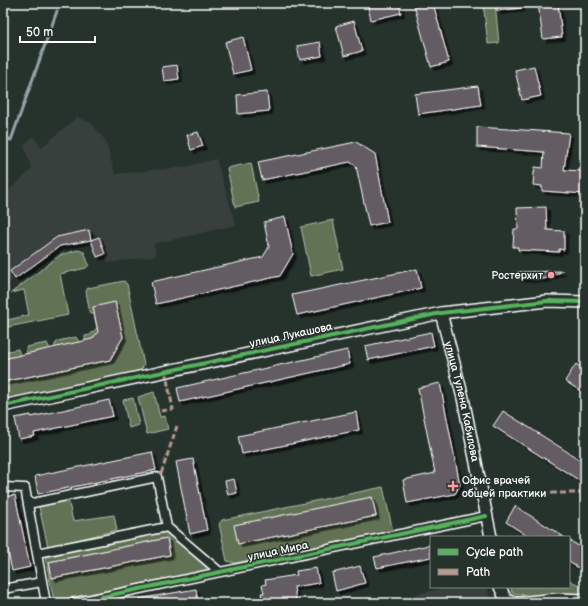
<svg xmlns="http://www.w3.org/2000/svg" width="588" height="606" font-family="'Balsamiq Sans',sans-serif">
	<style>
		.built { fill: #393f3d }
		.green { fill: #627355; stroke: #b0b9aa; fill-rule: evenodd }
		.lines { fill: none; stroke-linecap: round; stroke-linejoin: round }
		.stream { stroke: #92a4aa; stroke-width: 3 }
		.building { fill: #645c62; stroke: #fff; filter: url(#shadow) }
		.street-casing { stroke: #fff; stroke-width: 11 }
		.secondary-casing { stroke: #fff; stroke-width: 14 }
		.street { stroke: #26332d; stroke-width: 8 }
		.secondary { stroke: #26332d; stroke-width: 11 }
		.quiet { stroke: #b69a8f; stroke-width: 3; stroke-dasharray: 6 3; stroke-linecap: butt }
		.cycleway-casing { stroke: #26332d; stroke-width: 6 }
		.cycleway { stroke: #56b35d; stroke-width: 4 }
		.poi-dot { fill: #ff9aa2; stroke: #26332d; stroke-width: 1.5 }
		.labels { text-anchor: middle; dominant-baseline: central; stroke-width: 3; stroke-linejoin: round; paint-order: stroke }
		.poi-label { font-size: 11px; fill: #fff; stroke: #26332d; text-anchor: end }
		.street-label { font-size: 11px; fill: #fff; stroke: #26332d }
	</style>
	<defs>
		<filter id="shadow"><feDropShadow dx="3.5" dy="3.5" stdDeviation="0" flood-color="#0009"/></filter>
	</defs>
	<rect width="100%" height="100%" fill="#26332d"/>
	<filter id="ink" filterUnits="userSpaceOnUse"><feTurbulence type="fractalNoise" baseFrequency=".025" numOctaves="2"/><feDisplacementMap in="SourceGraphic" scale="8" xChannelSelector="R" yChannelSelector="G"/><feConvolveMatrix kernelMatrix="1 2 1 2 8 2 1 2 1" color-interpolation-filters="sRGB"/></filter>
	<g filter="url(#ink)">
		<path class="built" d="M77,117l14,6 14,17 10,34 70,-7 31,-8 20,66 -82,19 2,12 -48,7 -9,-26 -10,-7 -32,7 -47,34 2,9 -9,10v-94l29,-27 -8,-23 9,-10 8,12z
			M449,587h38l4,16h-115z
			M339,595l2,8h-51z"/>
		<path class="green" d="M483,3h12l4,40 -11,1z
			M251,163l8,39 -24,5 -8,-39z
			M333,220l10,49 -32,7 -10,-49z
			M78,250l6,2 5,13 -3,3 -26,6 8,41 -65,13v-7l26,-6 -5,-25 -13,3 49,-38z
			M124,281l3,3 17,81 -5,8 -136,28v-49l15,-3 2,6 7,-1 -1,-7 21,-4 3,6 5,-1v-4l3,-3 18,-4 3,5 6,-1v-5l5,-1 7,-7 -3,-14h-4l-4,-23 2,-3z
			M154,392l6,25 5,-1 3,13 -21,5 -9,-37z
			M133,398l6,27 -10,3 -6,-28z
			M383,487l10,44 -158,32 -8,-2 -8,-37 3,-4z
			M68,499l5,22 41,-6 3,15 -69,17 -9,-40z
			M166,532l41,34 -2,5 -151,30 -9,-44zM167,538l3,17 -118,23 -3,-16z
			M569,580l16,8v9h-46l-27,-4 -1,-6h58z"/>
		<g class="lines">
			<path class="stream" d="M3,137l8,3 46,-129"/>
		</g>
		<path class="building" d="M367,3h32l2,10 -30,7z
			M423,3h10l16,59 -18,5 -17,-62z
			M496,3h25v5l-24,3z
			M538,3h20l4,34 -19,2z
			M354,21l8,30 -18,5 -8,-30z
			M243,37l8,33 -18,4 -8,-32z
			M320,42l2,14 -22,4 -3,-14z
			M177,65l2,14 -15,2 -2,-14z
			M534,66l7,30 -19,4 -7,-30z
			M478,86l3,19 -63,9 -3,-20z
			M267,92l2,19 -31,3 -1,-19z
			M477,127l92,6 -5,37 21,1v23l-43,-3v-5l-9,-1 1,-12 1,-6 8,1 1,-16 -67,-5z
			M198,132l5,14 -12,4 -4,-15z
			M356,142l19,12 13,68 -19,4 -13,-60 -6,-4 -88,18 -4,-18z
			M546,207l1,23 17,1v19l-5,-1v3l-41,-2v-3h-5l1,-18h4l-1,-21z
			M285,217l8,37 -13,22 -124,28 -5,-22 112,-25 6,-10 -5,-25z
			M89,230l2,10 -31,6 -45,33 -5,-8 47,-34z
			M99,237l6,17 -8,3 -6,-17z
			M417,269l4,19 -124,27 -5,-20z
			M563,271l-19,8 -27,-1v-6z
			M115,302l8,35 -13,23 -107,22v-23l89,-20 6,-7 -5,-25z
			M431,332l3,14 -66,14 -3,-14z
			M347,350l3,14 -170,38 -3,-14z
			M576,364l9,6v24l-20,-13z
			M440,383l20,102 -5,9 -48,9 -4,-23 32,-7 -17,-85z
			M109,400l4,16 -79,17 1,3 -16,3 -4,-21 16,-3v2z
			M503,411l82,52v21l-92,-58z
			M356,412l3,18 -117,24 -4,-18z
			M152,452l4,18 -118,24 -3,-18z
			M193,459l14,71 -17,4 -14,-72z
			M234,479l3,14 -9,2 -3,-14z
			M15,495l15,72 -18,4 -9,-44v-30z
			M372,497l4,19 -138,28 -4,-19z
			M515,506l11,7 38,24h-35l-23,-15z
			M167,538l3,17 -118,23 -3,-16z
			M569,540l16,10v22l-16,-10z
			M429,545l2,12 -54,11 -3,-11z
			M360,566l5,17 -29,8 -4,-18z
			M316,568l3,15 -25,4 2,13 -16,3h-17l-2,-10h3l-2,-8 4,-1 -1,-4 32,-5 -1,-4z
			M196,589l2,14h-59l-1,-4z"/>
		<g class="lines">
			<g class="street-casing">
				<path id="street" d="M3,487l22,1 21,115
					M28,504l129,-27 10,50
					M37,553l130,-26 53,45
					M3,589l39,-7
					M73,603l413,-87"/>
			</g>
			<g class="secondary-casing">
				<g id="secondary">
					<path id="s1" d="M441,313l22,85 28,139"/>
					<path d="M3,406l438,-93 106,-12 38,1"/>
					<path d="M500,587l6,13 9,3"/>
					<path d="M518,603l40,-4 27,1"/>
				</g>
			</g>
			<use href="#street" class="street"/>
			<use href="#secondary" class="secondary"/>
			<path class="quiet" d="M161,411l12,-2 -8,-39
				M161,474l16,-48
				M525,495l9,1 4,-3h47"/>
			<g class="cycleway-casing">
				<path id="cycleway" d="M3,406l438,-93 106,-12 38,1
					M73,603l413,-87"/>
			</g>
			<use href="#cycleway" class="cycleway"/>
		</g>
	</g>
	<g class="poi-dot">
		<circle cx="551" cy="275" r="4"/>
		<path d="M451 480h4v4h4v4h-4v4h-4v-4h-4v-4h4z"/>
	</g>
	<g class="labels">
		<g class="poi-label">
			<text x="543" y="275">Ростерхит</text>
			<text x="462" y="480" text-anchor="start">Офис врачей<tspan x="462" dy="13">общей практики</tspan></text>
		</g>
		<g class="street-label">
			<text transform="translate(291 335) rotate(-12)">улица Лукашова</text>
			<text stroke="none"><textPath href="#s1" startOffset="91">улица Тулена Кабилова</textPath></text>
			<text transform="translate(278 551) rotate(-12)">улица Мира</text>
		</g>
	</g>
	<rect width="588" height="606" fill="none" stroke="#26332d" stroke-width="16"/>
	<rect x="8" y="8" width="572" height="590" fill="none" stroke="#fff" stroke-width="1.5" filter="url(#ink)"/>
	<rect x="430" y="536" width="140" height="52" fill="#26332d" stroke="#7d8581"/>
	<rect x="438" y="549" width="20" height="6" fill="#56b35d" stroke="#7d8581"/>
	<text x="466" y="556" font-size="12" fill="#ffffff">Cycle path</text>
	<rect x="438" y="569" width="20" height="6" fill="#b69a8f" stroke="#7d8581"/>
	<text x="466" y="576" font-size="12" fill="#ffffff">Path</text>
	<path d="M20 36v6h75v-6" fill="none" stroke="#ffffff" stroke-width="2"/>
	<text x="26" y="36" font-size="12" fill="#ffffff" stroke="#26332d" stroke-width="3" paint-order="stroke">50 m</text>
</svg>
